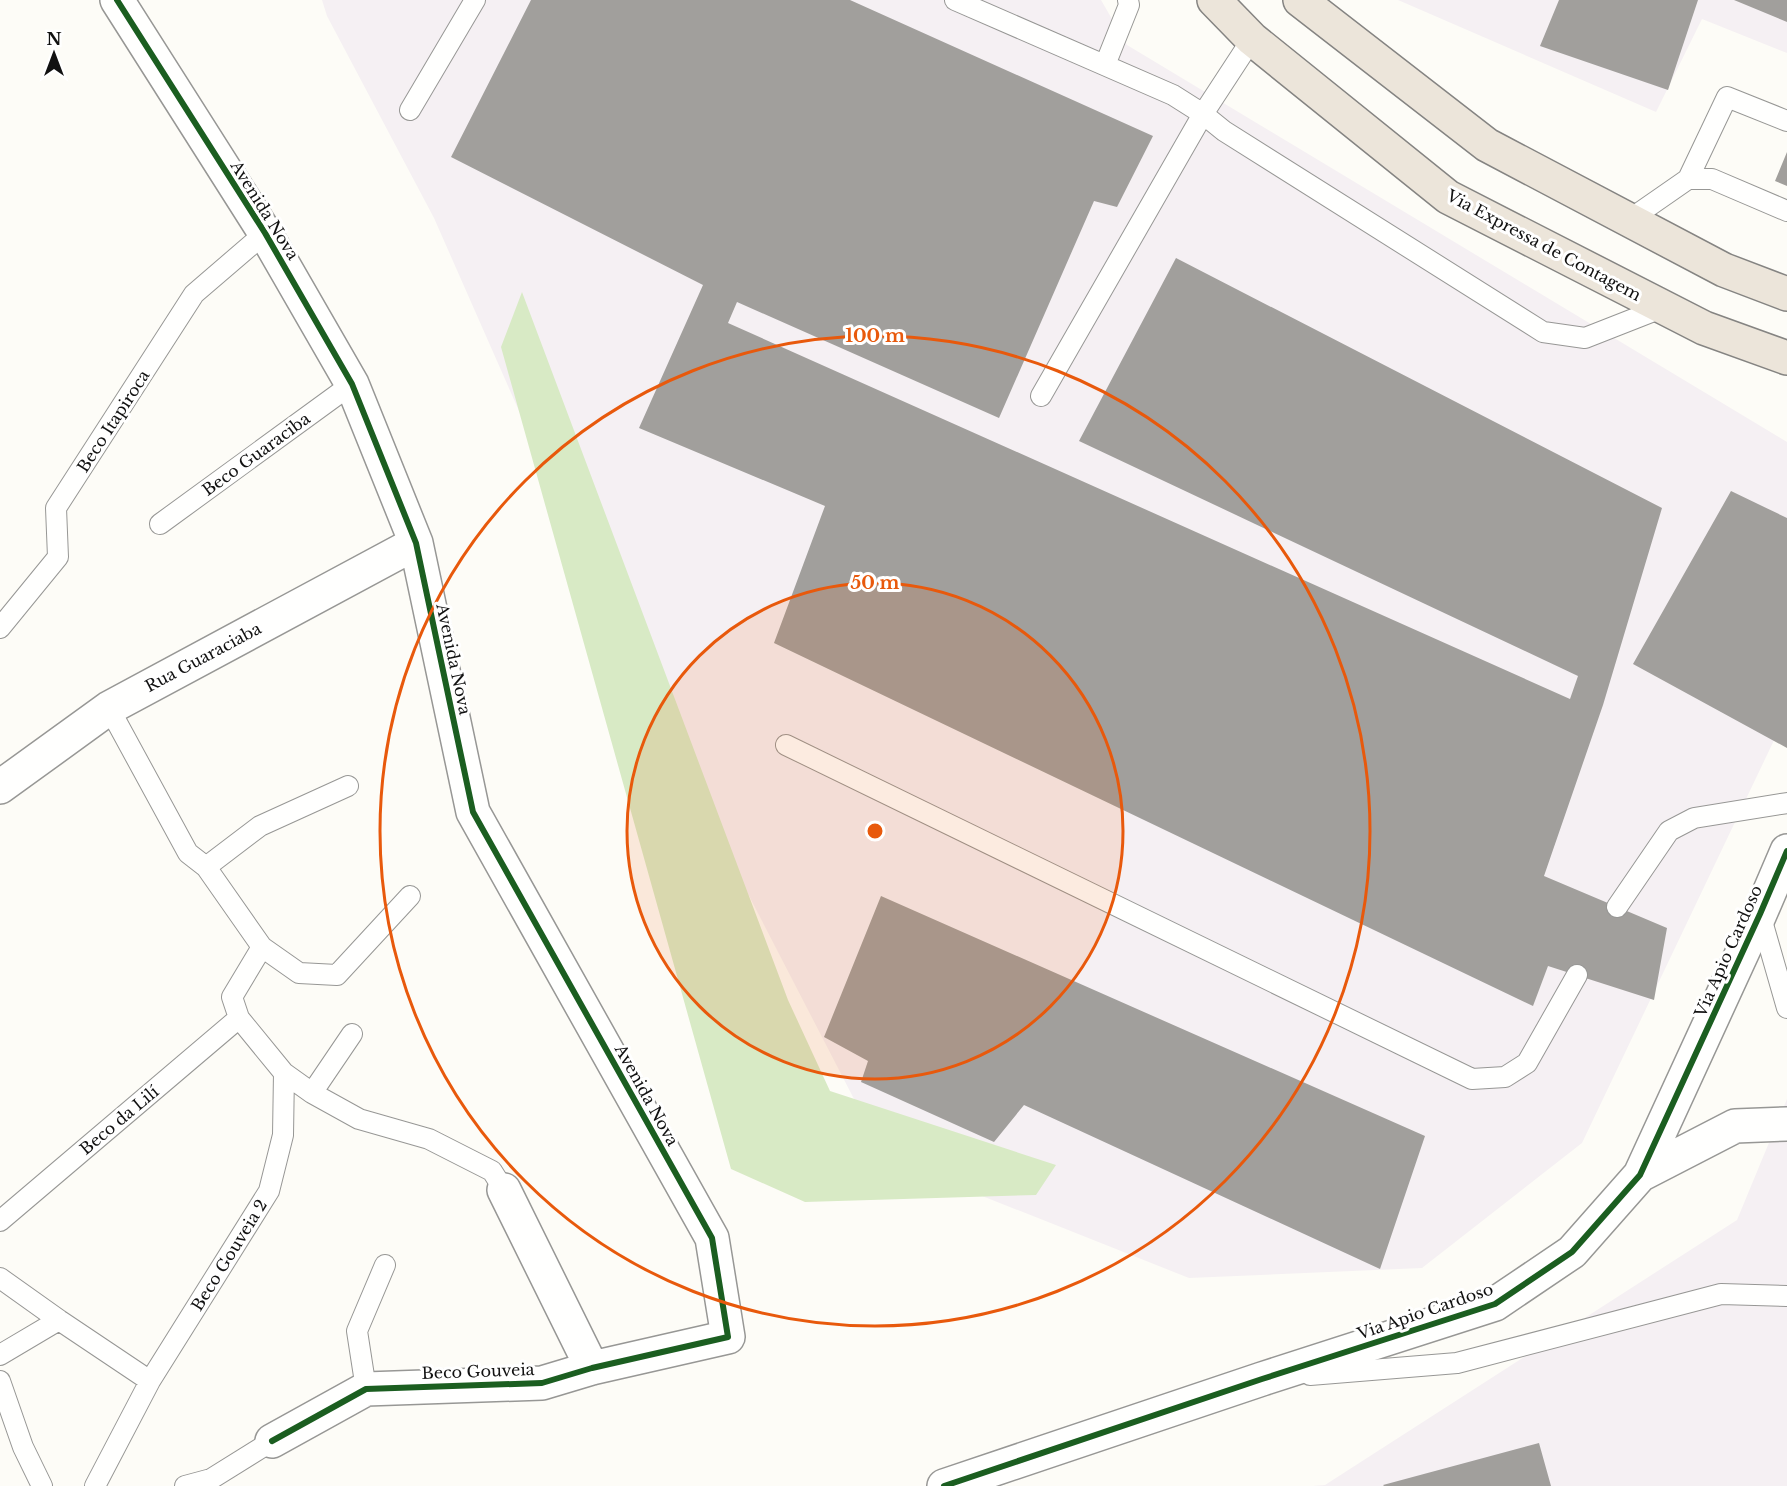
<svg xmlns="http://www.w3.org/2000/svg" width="1787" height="1486" font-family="'Libre Baskerville',serif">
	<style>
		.industrial { fill: #f5f0f3 }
		.forest { fill: #d8eac5 }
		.building { fill: #a19f9c }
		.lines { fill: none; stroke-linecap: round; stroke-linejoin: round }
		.service-casing { stroke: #979795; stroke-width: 22 }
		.minor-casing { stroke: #979795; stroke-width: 36 }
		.tertiary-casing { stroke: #979795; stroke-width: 36 }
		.trunk-casing { stroke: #858482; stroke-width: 36 }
		.service { stroke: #fffffe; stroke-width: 20 }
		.minor { stroke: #fffffe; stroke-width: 33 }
		.tertiary { stroke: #fffffe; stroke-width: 33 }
		.trunk { stroke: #ece5da; stroke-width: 33 }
		.cycleway-casing { stroke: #fff; stroke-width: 10 }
		.cycleway { stroke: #1b5e20; stroke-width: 6 }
		.ring { fill: none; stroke: #e8590c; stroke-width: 3 }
		.labels { text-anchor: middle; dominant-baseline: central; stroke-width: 6; stroke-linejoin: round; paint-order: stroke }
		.street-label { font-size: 16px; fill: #111; stroke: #fff }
		.centre { fill: #e8590c; stroke: #fff; stroke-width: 3 }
		.ring-label { font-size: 18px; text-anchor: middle; font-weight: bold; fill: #e8590c; stroke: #fff; stroke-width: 6; stroke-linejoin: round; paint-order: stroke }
	</style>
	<rect width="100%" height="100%" fill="#fdfcf7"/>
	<path class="industrial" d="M322,0h779l26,45 660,397v271l-205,430 -160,125 -233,10 -305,-121 -246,-476 -204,-463 -107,-202z
		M1398,0h389v53l-85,-34 -46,93z
		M1787,1099v387h-474l12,-1 412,-265z"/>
	<path class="forest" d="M522,292l266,708 42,91 226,74 -20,30 -231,7 -74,-33 -230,-822z"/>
	<path class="building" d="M531,0h319l303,136 -36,71 -23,-6 -95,217 -262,-116 -9,21 842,376 8,-23 -499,-235 97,-183 486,250 -59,197 -59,171 123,52 -13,72 -106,-34 -15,40 -759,-363 51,-137 -186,-78 64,-143 -252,-128z
		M1559,0h139l-30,90 -128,-44z
		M1734,0h53v22z
		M1787,152v34l-12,-5z
		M1731,491l56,27v230l-154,-84z
		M881,896l544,240 -45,133 -356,-164 -30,37 -133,-60 7,-21 -44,-24z
		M1539,1443l12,43h-167l-1,-1z"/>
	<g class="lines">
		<g class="service-casing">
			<path id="service" d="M955,0l218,95 30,19 21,17 319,201 42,6 79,-31
				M1105,65l24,-60 -1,-5
				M410,110l65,-110
				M1688,179l39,-82 60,24
				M1629,220l59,-41h24l75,32
				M1041,396l162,-282 49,-75
				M160,524l192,-140
				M0,628l58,-71 -2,-49 138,-214 71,-61
				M786,745l686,334 33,-2 22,-14 50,-88
				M206,867l54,-41 88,-40
				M1617,907l52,-76 25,-13 93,-15
				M1760,914l27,94
				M262,947l37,26 38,2 73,-79
				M284,1073l28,20 47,26 70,20 63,32 12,19
				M312,1093l40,-59
				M0,1221l239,-203
				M0,1278l59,42
				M0,1355l59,-35 91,61
				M1310,1375l147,-12 264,-69 66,2
				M0,1381l23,66 19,39
				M366,1389l-9,-58 28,-66
				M95,1486l55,-105 119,-190 14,-56 1,-62 -45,-55 -7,-21 30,-50 -56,-80 -18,-14 -79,-145
				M185,1486l26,-7 61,-38"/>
		</g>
		<g class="minor-casing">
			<path id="minor" d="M117,0l148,233 87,151 64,159 57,269 239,426 16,99 -136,31 -50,15 -176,6 -94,52
				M0,787l109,-79 307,-165
				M504,1190l88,178"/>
		</g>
		<g class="tertiary-casing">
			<path id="tertiary" d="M1640,1175l95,-49 52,-2
				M944,1486l318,-107 233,-75 77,-52 68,-77 120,-261 27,-63"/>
		</g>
		<g class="trunk-casing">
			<path id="trunk" d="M1214,0l38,39 196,158 256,131 83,30
				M1300,0l187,145 237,125 63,24"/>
		</g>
		<use href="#service" class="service"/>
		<use href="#minor" class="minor"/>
		<use href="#tertiary" class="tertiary"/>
		<use href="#trunk" class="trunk"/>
		<g class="cycleway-casing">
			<path id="cycleway" d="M117,0l148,233 87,151 64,159 57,269 239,426 16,99 -136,31 -50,15 -176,6 -94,52
				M944,1486l318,-107 233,-75 77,-52 68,-77 120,-261 27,-63"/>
		</g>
		<use href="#cycleway" class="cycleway"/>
	</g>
	<circle cx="875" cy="831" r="248" fill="#e8590c" fill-opacity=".12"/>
	<g class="ring">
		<circle cx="875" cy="831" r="248"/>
		<circle cx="875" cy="831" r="495"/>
	</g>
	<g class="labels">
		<g class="street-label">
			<text transform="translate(265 210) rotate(58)">Avenida Nova</text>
			<text transform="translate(1544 245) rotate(28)">Via Expressa de Contagem</text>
			<text transform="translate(113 421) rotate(-57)">Beco Itapiroca</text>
			<text transform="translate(256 454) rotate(-36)">Beco Guaraciba</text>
			<text transform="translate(203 657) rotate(-28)">Rua Guaraciaba</text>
			<text transform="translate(454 659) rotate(78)">Avenida Nova</text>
			<text transform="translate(1728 951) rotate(-66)">Via Apio Cardoso</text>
			<text transform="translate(647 1095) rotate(61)">Avenida Nova</text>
			<text transform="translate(119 1120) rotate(-40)">Beco da Lilí</text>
			<text transform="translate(229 1255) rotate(-58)">Beco Gouveia 2</text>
			<text transform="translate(1425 1311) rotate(-19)">Via Apio Cardoso</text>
			<text transform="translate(478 1371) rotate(-2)">Beco Gouveia</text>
		</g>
	</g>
	<circle cx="875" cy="831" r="9" class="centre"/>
	<g class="ring-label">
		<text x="875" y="342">100 m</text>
		<text x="875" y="589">50 m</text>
	</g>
	<g transform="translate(54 54)" stroke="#ffffff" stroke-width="4.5" paint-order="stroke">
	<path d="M0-4.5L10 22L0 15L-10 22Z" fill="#111111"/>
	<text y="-9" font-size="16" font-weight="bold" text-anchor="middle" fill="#111111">N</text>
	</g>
</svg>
